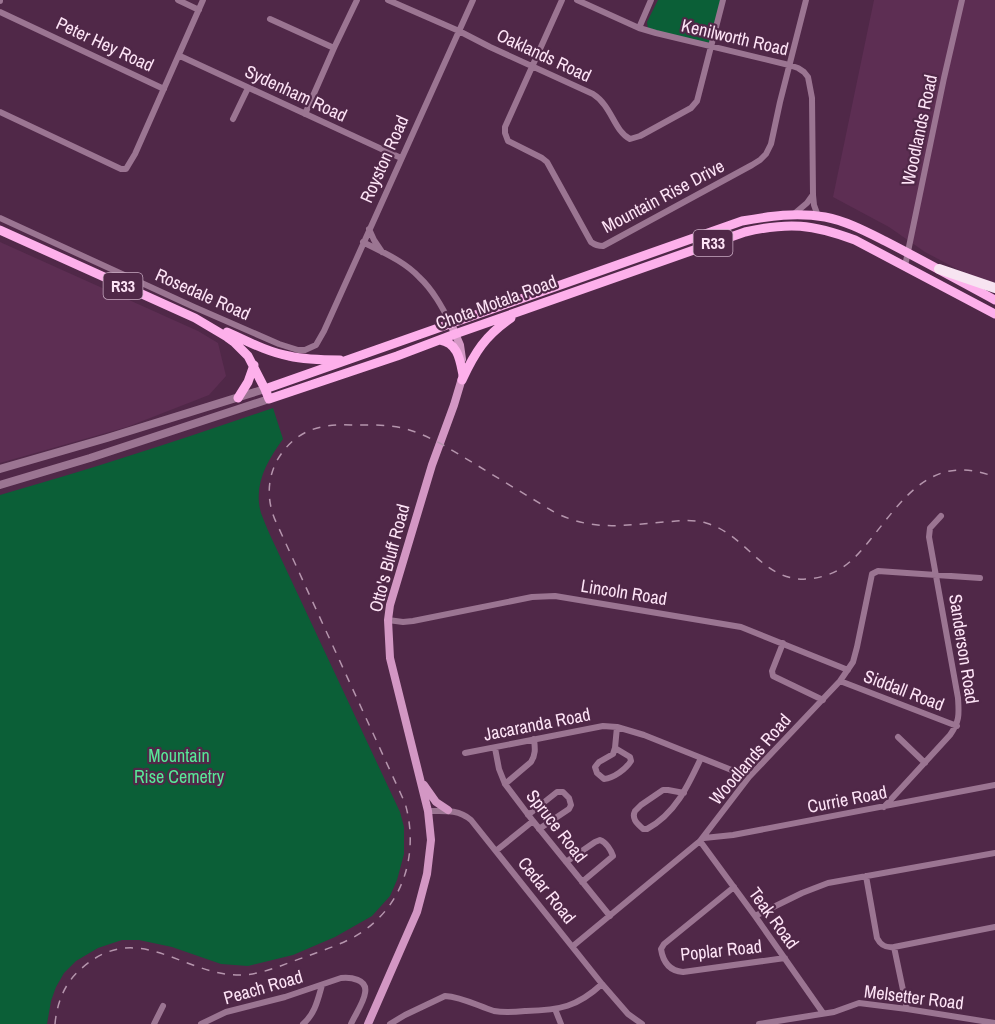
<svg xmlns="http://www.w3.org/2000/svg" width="995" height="1024" font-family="'Archivo Narrow',sans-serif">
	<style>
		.built { fill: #5d2e53 }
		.green { fill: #0b5f37 }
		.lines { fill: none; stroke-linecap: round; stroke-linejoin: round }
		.minor { stroke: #9b7592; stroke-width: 6 }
		.tertiary { stroke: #9b7592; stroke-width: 8 }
		.secondary { stroke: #d397c4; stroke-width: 8 }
		.primary { stroke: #fdb0eb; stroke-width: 9 }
		.motorway { stroke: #f7e4f1; stroke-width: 10 }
		.rail { stroke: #b595ad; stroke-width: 1.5; stroke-dasharray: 8 8; stroke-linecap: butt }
		.labels { text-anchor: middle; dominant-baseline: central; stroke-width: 4.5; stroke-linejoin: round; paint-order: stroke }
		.shield { fill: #502848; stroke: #c9abc2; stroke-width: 1.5 }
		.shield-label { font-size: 16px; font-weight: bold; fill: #fde3f6 }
		.street-label { font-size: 18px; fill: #fde3f6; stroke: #502848 }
		.park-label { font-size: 18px; fill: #58e898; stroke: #502848 }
	</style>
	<rect width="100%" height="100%" fill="#502848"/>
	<path class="built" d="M874,0h121v283l-25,-7 -45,-24 -36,-25 -56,-30z
		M0,242l198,89 20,12 8,33 -17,19 -82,32 -127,36z"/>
	<path class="green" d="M658,0h65l-13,43 -62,-14 -1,-7z
		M273,408l10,31c-16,22 -30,46 -22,74 3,8 6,15 9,22l130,277 4,15v27l-7,26 -7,16 -18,20 -37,21 -42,18 -45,11 -27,-2 -49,-17 -33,-7h-17l-24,8 -22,13 -12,12 -8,14 -5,14 -4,23h-47v-529c92,-26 183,-56 273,-87z"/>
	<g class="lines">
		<path class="minor" d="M178,0l21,10
			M388,0l71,31 31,16 103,47c19,12 21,37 37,45l10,-3 51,-28 6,-7 26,-101
			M562,0l-57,127v6l3,8 34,17 5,4 44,80c4,3 7,4 12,4l149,-81 8,-5 6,-6 5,-10 9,-42 26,-102
			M577,0l62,28 17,5 133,32 9,3 6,4 4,5 4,21 1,97 1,10 4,11
			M0,1v-1
			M0,12l164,77
			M270,19l64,29
			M639,28l12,-28
			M180,56l221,102
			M0,112l121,57h5l9,-15 68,-154
			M305,114l29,-66 23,-48
			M233,119l15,-31
			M794,214l13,-11 5,-7
			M0,218l194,89 85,37 19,6h7l11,-5 8,-14 149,-331
			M369,229l5,11 8,12
			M363,242c19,10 41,19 56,35 14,13 23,30 32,47
			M905,266l39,-188 18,-78
			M388,620l15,2 10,-1 119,-24 23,-1 186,31 107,43
			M783,643l-11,28 1,5 50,24
			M840,681l117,45
			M898,737l27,26
			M495,748l4,21 6,15 28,37 77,95
			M615,748l-2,6 -14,8 -4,5 2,6 7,6c10,-1 22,-10 27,-18l-1,-4 -15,-9 2,-21
			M465,753l138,-27 14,1 27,8 105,42
			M505,784l26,-22c5,-8 4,-14 3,-23
			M684,793l-16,-3h-5l-22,15 -6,6c-4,8 3,13 8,18h4c28,-15 41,-43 54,-71
			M884,807l66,-72c10,-14 9,-21 8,-37l-29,-161 1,-9 11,-12
			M428,811c16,0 30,-2 43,9l131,164 26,30 14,10
			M528,815l29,-23h6l6,6 2,7 -2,4 -30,20
			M704,838l29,-3 262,-50
			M700,841l55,75 68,97
			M497,850l36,-29
			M566,862l29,-20 5,-2c6,2 11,10 13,16l-31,26
			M866,876l11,62c4,8 9,10 17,9l101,-20
			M734,887l-70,57 -3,5c2,13 9,22 22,23l102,-14
			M755,916l47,-23 26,-10 167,-30
			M573,946l127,-105 49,-64 91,-96 13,-19 4,-15 15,-73 6,-3 102,7
			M894,947l13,62
			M555,1009l6,15
			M154,1024l9,-18
			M201,1024l25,-12 59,-15 56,-19c9,-1 27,1 24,15 -1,9 -10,22 -14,31
			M303,1024c12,-10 15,-25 19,-39
			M390,1024l15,-9 40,-19c17,1 33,10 49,15 11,2 21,1 32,0 34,-1 51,-4 76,-27
			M759,1024l75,-12 25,-9 48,6 88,14"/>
		<path class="tertiary" d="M0,469l107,-31 158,-49
			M0,485l90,-27 179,-59"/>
		<path class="secondary" d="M451,324l9,21 2,14
			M424,785l12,17 12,8
			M368,1024l49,-112 10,-38 4,-34 -3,-29 -38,-153 -2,-38 2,-15 42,-140 22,-60 9,-30"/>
		<path class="primary" d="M0,230l195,88 32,19 7,5 14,14 17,33 4,10 128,-43 58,-22 290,-102c44,-10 67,-8 110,8l140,74
			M227,332c20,9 40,20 62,24 17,4 34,4 51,4
			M440,340c18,3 20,20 23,35
			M462,380c13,-28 23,-44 49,-62
			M265,389l477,-168c28,-5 54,-9 83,-4 21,4 40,14 60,24 37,19 73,39 110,59
			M238,398l10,-16 6,-17"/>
		<path class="motorway" d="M939,269l56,19"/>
		<path class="rail" d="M55,1024c2,-22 10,-42 27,-56 57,-50 102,9 160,7 23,-1 44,-12 66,-19 18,-7 38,-13 54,-24 43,-29 57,-81 43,-129l-129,-281c-11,-24 -9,-52 9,-73 17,-21 40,-25 66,-24 18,0 37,-1 55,4 25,7 47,22 69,35 26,16 53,32 79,48 39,20 69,13 111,10 14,-1 27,-3 41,1 46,13 59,70 118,53 21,-6 33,-20 46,-36 34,-42 62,-88 125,-63"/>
	</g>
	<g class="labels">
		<g class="shield">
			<rect x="693.5" y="230" width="39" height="26" rx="4.5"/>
			<rect x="103.5" y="273" width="39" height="26" rx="4.5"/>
		</g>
		<g class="shield-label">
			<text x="713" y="243">R33</text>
			<text x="123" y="286">R33</text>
		</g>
		<g class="street-label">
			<text transform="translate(735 37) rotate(13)">Kenilworth Road</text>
			<text transform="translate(105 44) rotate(25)">Peter Hey Road</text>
			<text transform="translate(544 55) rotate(25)">Oaklands Road</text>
			<text transform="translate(296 93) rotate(25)">Sydenham Road</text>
			<text transform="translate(919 130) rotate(-78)">Woodlands Road</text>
			<text transform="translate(384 159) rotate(-66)">Royston Road</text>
			<text transform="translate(663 196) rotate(-28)">Mountain Rise Drive</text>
			<text transform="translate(203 294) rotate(24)">Rosedale Road</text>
			<text transform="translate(496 302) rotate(-20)">Chota Motala Road</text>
			<text transform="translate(389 558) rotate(-75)">Otto's Bluff Road</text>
			<text transform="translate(624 592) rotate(9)">Lincoln Road</text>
			<text transform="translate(964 649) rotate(81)">Sanderson Road</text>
			<text transform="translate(904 690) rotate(21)">Siddall Road</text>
			<text transform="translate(537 724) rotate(-11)">Jacaranda Road</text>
			<text transform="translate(750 759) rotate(-49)">Woodlands Road</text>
			<text transform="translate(847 799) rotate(-11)">Currie Road</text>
			<text transform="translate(557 826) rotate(52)">Spruce Road</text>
			<text transform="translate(547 890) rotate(51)">Cedar Road</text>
			<text transform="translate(774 918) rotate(54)">Teak Road</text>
			<text transform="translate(721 950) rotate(-6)">Poplar Road</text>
			<text transform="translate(263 987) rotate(-16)">Peach Road</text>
			<text transform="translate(914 997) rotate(7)">Melsetter Road</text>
		</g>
		<g class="park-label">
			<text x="179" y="755">Mountain<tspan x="179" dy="21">Rise Cemetry</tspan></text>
		</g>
	</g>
</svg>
